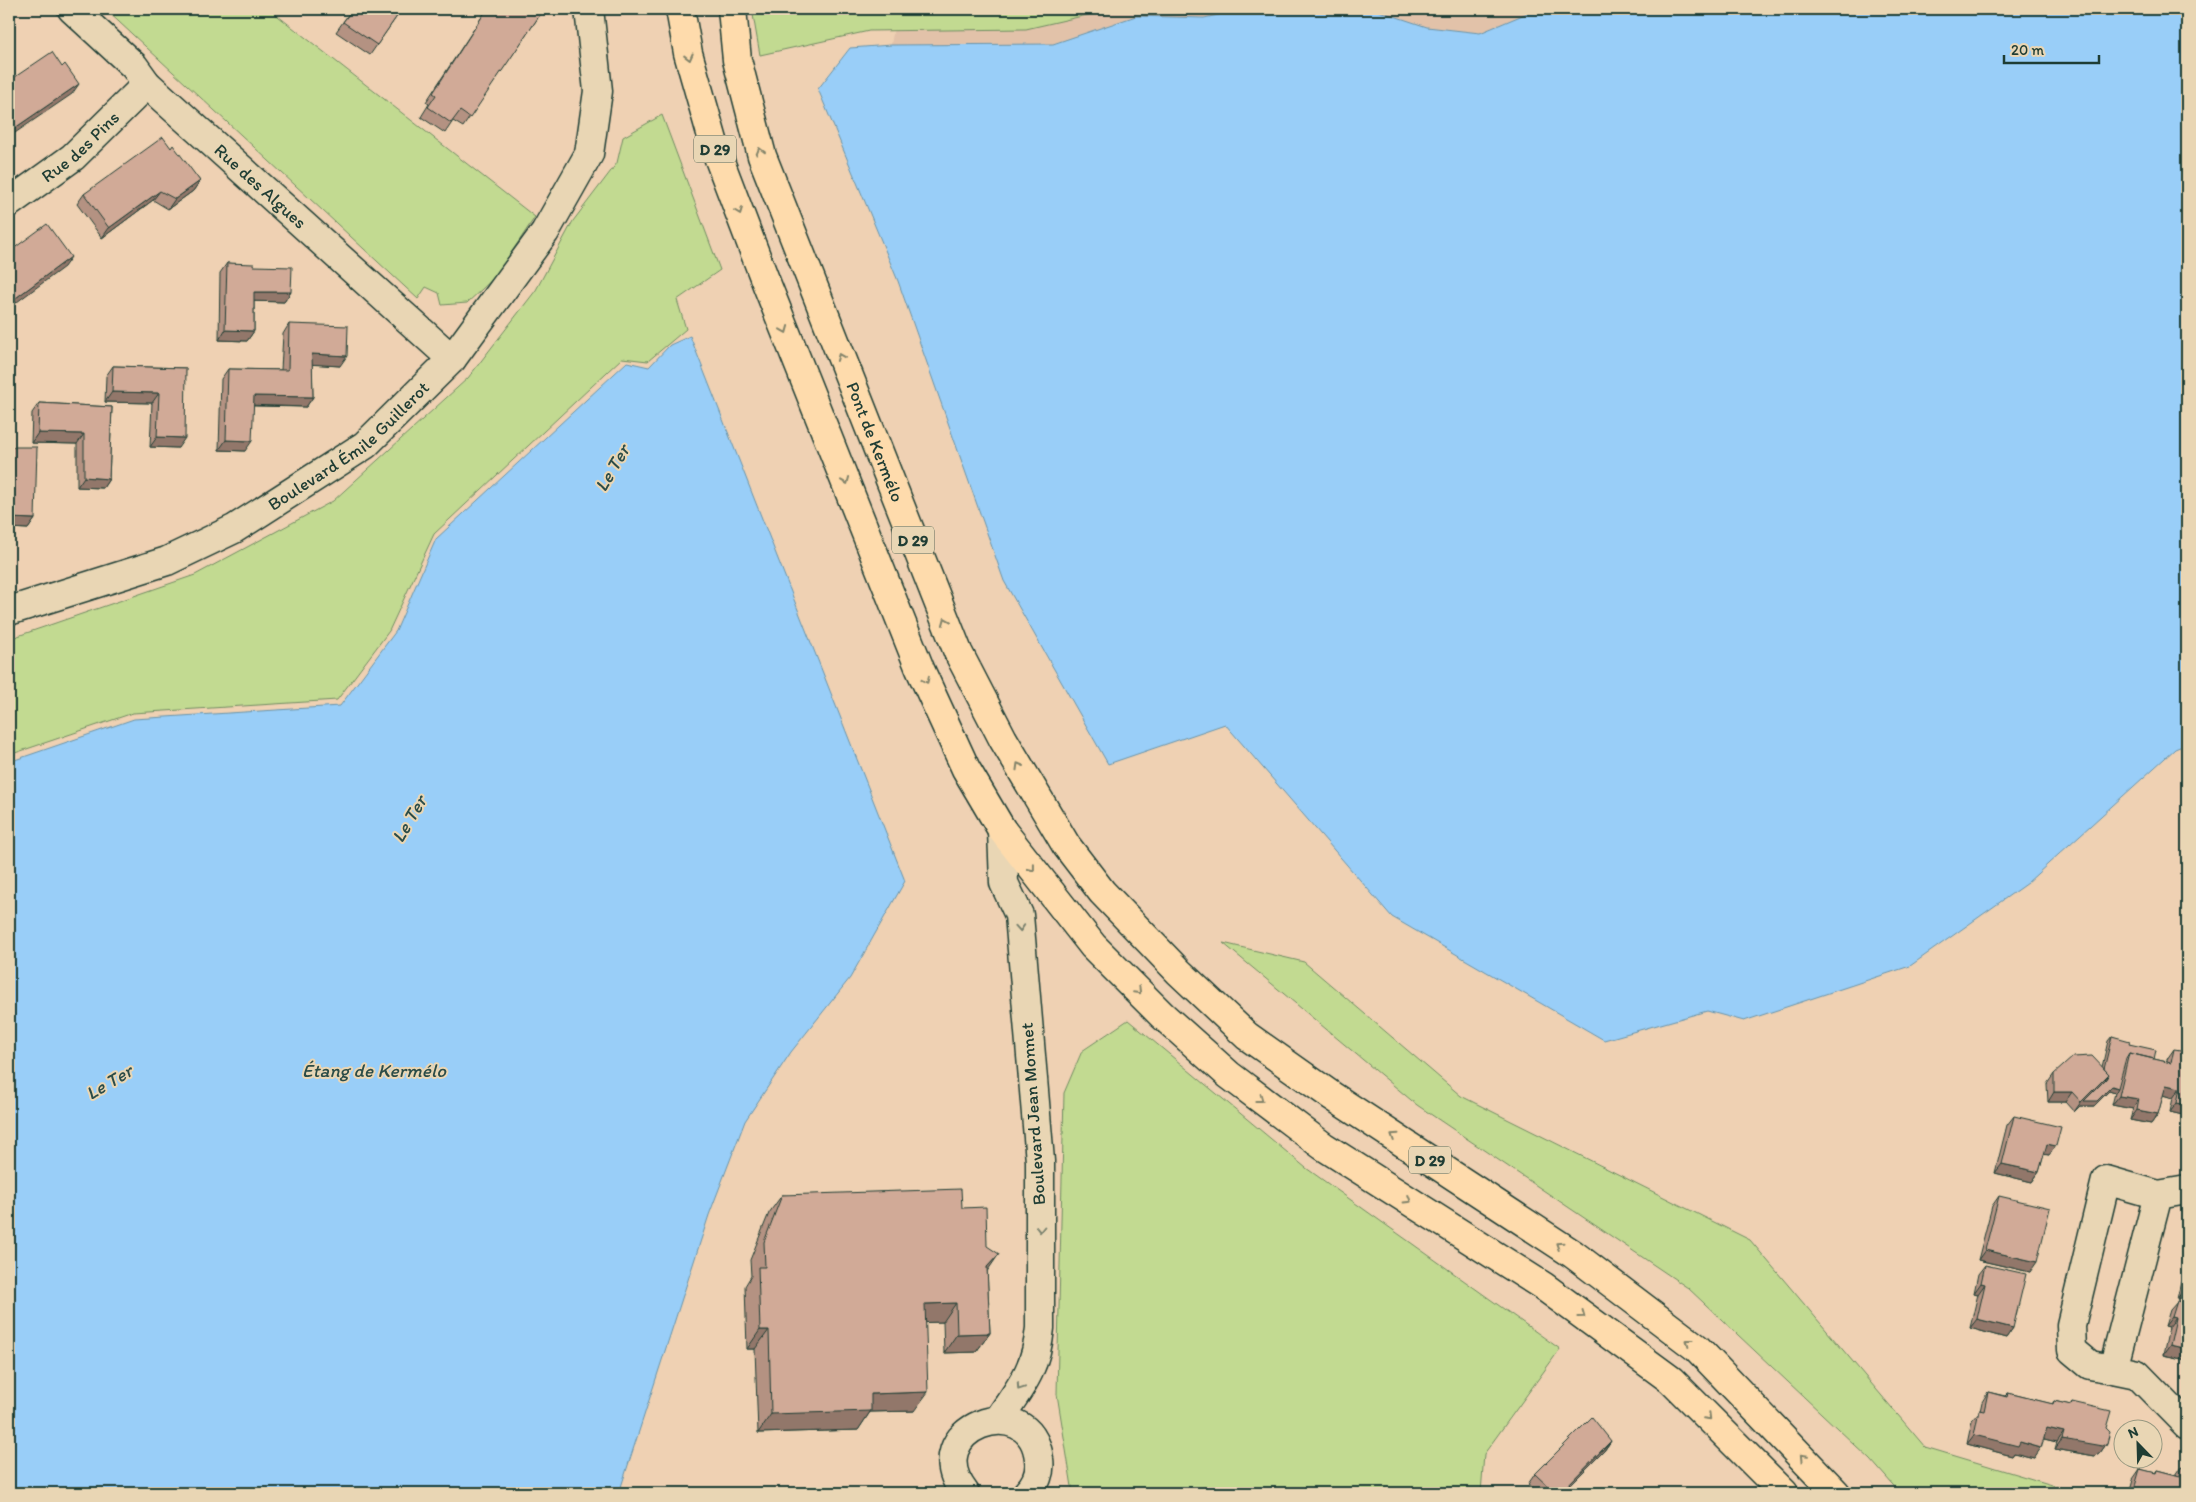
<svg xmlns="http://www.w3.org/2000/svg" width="2196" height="1502" font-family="Itim,sans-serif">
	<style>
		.built { fill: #e2c2a9 }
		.green { fill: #c2da91; stroke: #708c62 }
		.water { fill: #99cef8; stroke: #6894aa }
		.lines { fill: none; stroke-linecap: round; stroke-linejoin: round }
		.minor-casing { stroke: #1f3d34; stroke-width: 31 }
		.major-casing { stroke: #1f3d34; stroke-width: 31 }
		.minor { stroke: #e9d6b4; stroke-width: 28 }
		.major { stroke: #fedbac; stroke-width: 28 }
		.wall { fill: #b49282; stroke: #1f3d34 }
		.shaded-wall { fill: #92776a; stroke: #1f3d34 }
		.building { fill: #d1aa97; stroke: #1f3d34 }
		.oneway { stroke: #83846a }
		.oneway2 { stroke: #7a826e }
		.labels { text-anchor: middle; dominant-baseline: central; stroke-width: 4; stroke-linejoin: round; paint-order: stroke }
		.shield { fill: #e9d6b4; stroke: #5c6b5a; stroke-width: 1 }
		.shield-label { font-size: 16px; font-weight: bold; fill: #1f3d34 }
		.street-label { font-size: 18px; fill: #1f3d34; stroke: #e9d6b4 }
		.water-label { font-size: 19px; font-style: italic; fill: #2b4c48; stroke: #e9d6b4 }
	</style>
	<rect width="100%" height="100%" fill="#efd1b3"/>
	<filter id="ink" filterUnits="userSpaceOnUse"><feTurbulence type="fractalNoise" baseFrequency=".02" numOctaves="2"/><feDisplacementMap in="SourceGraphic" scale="10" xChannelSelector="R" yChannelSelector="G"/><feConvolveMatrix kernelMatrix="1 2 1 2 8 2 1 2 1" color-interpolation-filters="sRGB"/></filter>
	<g filter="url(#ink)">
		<path class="built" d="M897,9h350l-43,9 -68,-2 -83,28 -162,1z
			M1373,9h164l-56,24 -54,-6z"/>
		<path class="green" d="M105,9h164l266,208 -40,60 -28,26 -25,2 -3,-12 -13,-6 -8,12z
			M752,9h361l-87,20 -157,2 -109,24z
			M662,115l58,155 -43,30 9,29 -38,32 -26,-3 -188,176 -45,97 -52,69 -204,13 -124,42v-116l186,-64 138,-74 135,-123 68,-88 37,-69 44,-58 6,-26z
			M1223,943l81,19 157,134 289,144 175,207 154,46h-179l-29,-33 -183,-172 -271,-183z
			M1128,1020l178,148 254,181 -76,105 -3,39h-408l-16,-99 7,-301 18,-42z"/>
		<path class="water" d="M1247,9h126l54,18 53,6 57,-24h650v735l-12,5 -148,134 -117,83 -166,55 -37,-10 -103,29 -212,-123 -167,-193 -117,40 -104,-183 -106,-300 -80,-192 32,-41 41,-3 162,-1 83,-28 68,2z
			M690,336l215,545 -55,97 -59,74 -46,69 -36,94 -90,278h-610v-731l125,-43 206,-13 56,-75 40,-92 191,-177 22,5 21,-22z"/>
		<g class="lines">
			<g class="minor-casing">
				<g id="minor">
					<path id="s1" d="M72,9l62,57 13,18 305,275"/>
					<path id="s2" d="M9,203l64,-46 74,-73"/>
					<path id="s3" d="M9,611l158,-50 67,-32 131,-84 87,-86 93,-127 44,-78 9,-63 -9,-82"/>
					<path d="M2187,1190l-29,5 -45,174 24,5 50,51"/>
					<path d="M2113,1369l-23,-4 -18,-15 -1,-25 35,-145 52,15"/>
					<path d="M998,1420c23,-34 38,-50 42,-92v-167l-21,-246 -15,-32 -2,-53"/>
					<path d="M965,1493c-50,-64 66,-107 74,-34 2,13 -3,25 -12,34"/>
				</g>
			</g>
			<g class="major-casing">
				<g id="major">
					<path d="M680,9l8,44 28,98 51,134 153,384 46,100 36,61 91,116 69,69 67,60 94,71 220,140 128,94 113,113"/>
					<path id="s4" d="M732,9l5,51 25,96 196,496 45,87 63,106 36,47 77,80 68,64 85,60 241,158 124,94 139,145"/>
				</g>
			</g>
			<use href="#minor" class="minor"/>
			<use href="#major" class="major"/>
		</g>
		<path class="wall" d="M352,9h50l-32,46 -34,-23z
			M487,9h57l-81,118 -10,-6 -8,12 -24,-16 8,-13 -3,-2z
			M171,148l29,33 -7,10 -25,18 -15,-9 -51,38 -25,-34 7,-10z
			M227,263l27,3 37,26 -7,10 -30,-1v30l-7,10 -28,-1 1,-67z
			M289,324l51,42 -28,-2 1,33 -7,10 -53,-1 -8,45 -26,-1 2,-71 7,-10 53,1 2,-36z
			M113,366l73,2 -8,80 -28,-1 2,-44 -47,-1 1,-26z
			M39,403l73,4 -3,72 -6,9 -26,-1v-43l-46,-1 1,-30z
			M9,447l26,72 -7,10 -19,-1z
			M2112,1036l17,8 25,15 13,3v-3l7,-10 12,15h1v72l-4,-1 4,-19 -17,-4 3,-14 -10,-3 -5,19 -7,10 -21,-4 3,-11 -21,-4 3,-12 -6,-2 -15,15h-14l-6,6 -9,-10h-17l-1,-18 7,-10 48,-7 6,-26z
			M2014,1116l35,39 -5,-1 -5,18 -7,10 -37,-9 12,-48z
			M782,1195l180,13 25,62 3,63 -14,19 -32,1 -1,-31h-18l-11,89 -44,1 -12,18 -100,3 -3,-84h-8l-2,-63 6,-10 -1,-16 19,-47z
			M1999,1196l31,76 -52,-12 14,-54z
			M2187,1251v109l-24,-5 6,-28 -4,-1 5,-16 8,-9v-2h-1l4,-17 4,-5 2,-8 -4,-1z
			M1985,1265l28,63 -7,10 -36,-10 8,-34 -4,-1 4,-19z
			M1988,1392l17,4 3,-3 44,11 2,-3 16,4 2,-3 34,26 1,15 -7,10 -5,3 -40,-7 2,-7 -13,-3 -10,19 -20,-5 -2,3 -45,-12 5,-24 8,-9 2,-9z
			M1611,1441l-7,10 -42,42h-24l-10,-9 7,-10z
			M2182,1466l5,27h-58l4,-14 7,-10 15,4 2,-3 19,5z"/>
		<path class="shaded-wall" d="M79,84l-7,10 -63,43v-5z
			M200,181l-7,10 -25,18 7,-10z
			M160,191l-7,9 -51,38 7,-10z
			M71,257l-7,10 -55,41v-5z
			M254,292h37l-7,10 -37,-1z
			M225,330l29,1 -7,10 -28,-1z
			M312,354l35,2 -7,10 -34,-2z
			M112,392l47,1 -7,10 -47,-1z
			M254,396l59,1 -7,10 -59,-2z
			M38,433l46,1 -7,10 -46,-1z
			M157,437l28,1 -7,10 -28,-1z
			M226,440l26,1 -7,10 -26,-1z
			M84,477l25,2 -6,9 -26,-1z
			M9,518l26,1 -7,10 -19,-1z
			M2109,1074l-6,10 15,4 -3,5 -6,-2 -15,15h-14l-6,6 7,-10z
			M2166,1085l14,3 -7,10 -14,-4z
			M2054,1092h18l-7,10h-17z
			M2119,1096l20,3 -6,10 -21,-4z
			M2177,1103l10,2v11l-17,-4z
			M2137,1110l21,4 -7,10 -21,-4z
			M2187,1128v8l-4,-1z
			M2047,1144l9,2 -7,9 -9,-1z
			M2002,1164l37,8 -7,10 -37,-9z
			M1985,1250l52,12 -7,10 -52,-12z
			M999,1254l-13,19 1,-6z
			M2187,1262v7l-4,-1z
			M1981,1283l4,1 -7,10 -4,-1z
			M2184,1289l3,1v11l-5,-7 -4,5h-1z
			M956,1303l-13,19 -31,1 13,-19z
			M2172,1317l4,1 -7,9 -4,-1z
			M1977,1319l36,9 -7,10 -36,-10z
			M760,1330h9l-14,19h-8z
			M990,1333l-14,19 -32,1 13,-19z
			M2170,1345l17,4v11l-24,-5z
			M928,1392l-14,19 -44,1 -12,18 -100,3 13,-19 100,-20z
			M2047,1428l17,4 -7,10 -17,-4z
			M1974,1435l46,7 21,6 -7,10 -20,-5 -2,3 -45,-12z
			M2062,1439l45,4 -7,10 -5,3 -40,-7z
			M1611,1441l-7,10 -42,42h-2z"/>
		<path class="building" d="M353,9h49l-25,36 -34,-23z
			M487,9h57l-74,109 -10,-7 -9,12 -23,-16 8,-12 -3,-2z
			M52,52l10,15 3,-3 14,20 -70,48v-51z
			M163,137l8,11 2,-3 27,36 -25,18 -15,-8 -51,37 -25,-34z
			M47,224l24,33 -62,46v-51z
			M227,263l27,1v2l38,1 -1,25h-37v39l-29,-1z
			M289,324l59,2 -1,30 -35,-2 1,43 -59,-1 -2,45 -26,-1 2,-71 60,1z
			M113,366l73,2 -1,70 -28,-1 2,-44 -47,-1z
			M39,403l73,4 -3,72 -25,-2v-43l-46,-1z
			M9,447h28l-2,72 -26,-1 2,-43h-2z
			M2112,1036l18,5 -1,3 27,6 -2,9 -25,-6 -3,5 -8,30 -6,-2 -15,15h-13l22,-22 3,-5 -5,-5z
			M2174,1049l13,2v7l-1,6h1v41l-10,-2 3,-15 -14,-3 -8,29 -21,-4 2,-11 -20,-3 10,-43 42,10z
			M2092,1056l17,18 -28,28 -9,-10h-18v-18l19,-17z
			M2014,1116l47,11 -5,19 -9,-2 -8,28 -37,-8z
			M961,1189l1,19 24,-1 1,39 12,8 -12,13 3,66 -33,1 -1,-31 -31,1 3,88 -57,2v17l-100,3 -2,-84h-9l-2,-63h7l-1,-25 18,-47z
			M1999,1196l51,12 -13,54 -52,-12z
			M1985,1265l41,9 -13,54 -36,-9 8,-35 -4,-1z
			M2187,1275v15l-3,-1z
			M2182,1294l5,2v7l-7,-2z
			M2177,1301l10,2v46l-17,-4 6,-27 -4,-1z
			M1988,1392l19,5 1,-4 45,11 1,-3 17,4 1,-3 39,9 -5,17 4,4 -3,11 -5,3 -40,-7 2,-7 -17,-4 -6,20 -21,-6 -2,4 -44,-11 5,-25 5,1z
			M1592,1417l19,24 -51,52h-5l-20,-19z
			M2182,1466l5,2v25h-54l7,-24 16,4 1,-3 23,6z"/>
		<defs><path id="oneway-chevron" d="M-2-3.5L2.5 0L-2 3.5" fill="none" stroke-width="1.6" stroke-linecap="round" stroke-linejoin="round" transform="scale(1.25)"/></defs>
		<g class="oneway">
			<use href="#oneway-chevron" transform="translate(689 57) rotate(76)"/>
			<use href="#oneway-chevron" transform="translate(760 151) rotate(-105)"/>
			<use href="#oneway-chevron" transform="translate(739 211) rotate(69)"/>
			<use href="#oneway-chevron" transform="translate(785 330) rotate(68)"/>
			<use href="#oneway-chevron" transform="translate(840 357) rotate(-112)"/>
			<use href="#oneway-chevron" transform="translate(846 481) rotate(68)"/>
			<use href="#oneway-chevron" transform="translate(946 621) rotate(-112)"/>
			<use href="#oneway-chevron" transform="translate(926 680) rotate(65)"/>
			<use href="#oneway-chevron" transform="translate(1019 766) rotate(-120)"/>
			<use href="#oneway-chevron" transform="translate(1032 868) rotate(52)"/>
			<use href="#oneway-chevron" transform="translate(1138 991) rotate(45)"/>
			<use href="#oneway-chevron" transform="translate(1260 1099) rotate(37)"/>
			<use href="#oneway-chevron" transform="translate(1394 1136) rotate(-147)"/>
			<use href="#oneway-chevron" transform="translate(1408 1200) rotate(32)"/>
			<use href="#oneway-chevron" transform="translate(1559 1245) rotate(-147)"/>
			<use href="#oneway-chevron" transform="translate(1582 1315) rotate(36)"/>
			<use href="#oneway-chevron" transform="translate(1689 1342) rotate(-143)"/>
			<use href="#oneway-chevron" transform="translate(1708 1417) rotate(45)"/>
			<use href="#oneway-chevron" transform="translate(1803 1457) rotate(-134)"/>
		</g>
		<g class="oneway2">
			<use href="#oneway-chevron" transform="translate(1020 928) rotate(86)"/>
			<use href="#oneway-chevron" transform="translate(1040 1229) rotate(90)"/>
			<use href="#oneway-chevron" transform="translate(1020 1387) rotate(124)"/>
		</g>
	</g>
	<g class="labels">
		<g class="shield">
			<rect x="694" y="135.5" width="42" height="27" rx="4"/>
			<rect x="892" y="526.5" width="42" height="27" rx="4"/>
			<rect x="1409" y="1146.5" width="42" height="27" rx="4"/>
		</g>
		<g class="shield-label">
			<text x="715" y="149">D 29</text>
			<text x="913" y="540">D 29</text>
			<text x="1430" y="1160">D 29</text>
		</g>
		<g class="street-label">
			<text stroke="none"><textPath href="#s2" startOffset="91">Rue des Pins</textPath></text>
			<text stroke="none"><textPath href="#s1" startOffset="259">Rue des Algues</textPath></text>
			<text stroke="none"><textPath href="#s4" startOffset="458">Pont de Kermélo</textPath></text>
			<text stroke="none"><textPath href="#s3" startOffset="382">Boulevard Émile Guillerot</textPath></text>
			<text transform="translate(1033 1114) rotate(-94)">Boulevard Jean Monnet</text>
		</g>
		<g class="water-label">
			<text transform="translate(612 468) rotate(-60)">Le Ter</text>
			<text transform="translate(409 819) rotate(-60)">Le Ter</text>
			<text x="374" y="1070">Étang de Kermélo</text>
			<text transform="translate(109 1082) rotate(-31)">Le Ter</text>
		</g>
	</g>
	<rect width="2196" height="1502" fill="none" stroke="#e9d6b4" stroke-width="30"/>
	<rect x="15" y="15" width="2166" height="1472" fill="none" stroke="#1f3d34" stroke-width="2" filter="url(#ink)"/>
	<g transform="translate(2138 1444) rotate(337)"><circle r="24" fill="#e9d6b4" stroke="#989981"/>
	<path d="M0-4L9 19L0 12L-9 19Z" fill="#1f3d34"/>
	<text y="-8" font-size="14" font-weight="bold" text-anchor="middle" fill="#1f3d34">N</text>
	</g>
	<path d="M2004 55v8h95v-8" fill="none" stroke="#1f3d34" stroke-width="2.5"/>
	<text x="2011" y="55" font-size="15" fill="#1f3d34" stroke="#e9d6b4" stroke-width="4" paint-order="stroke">20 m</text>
</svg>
